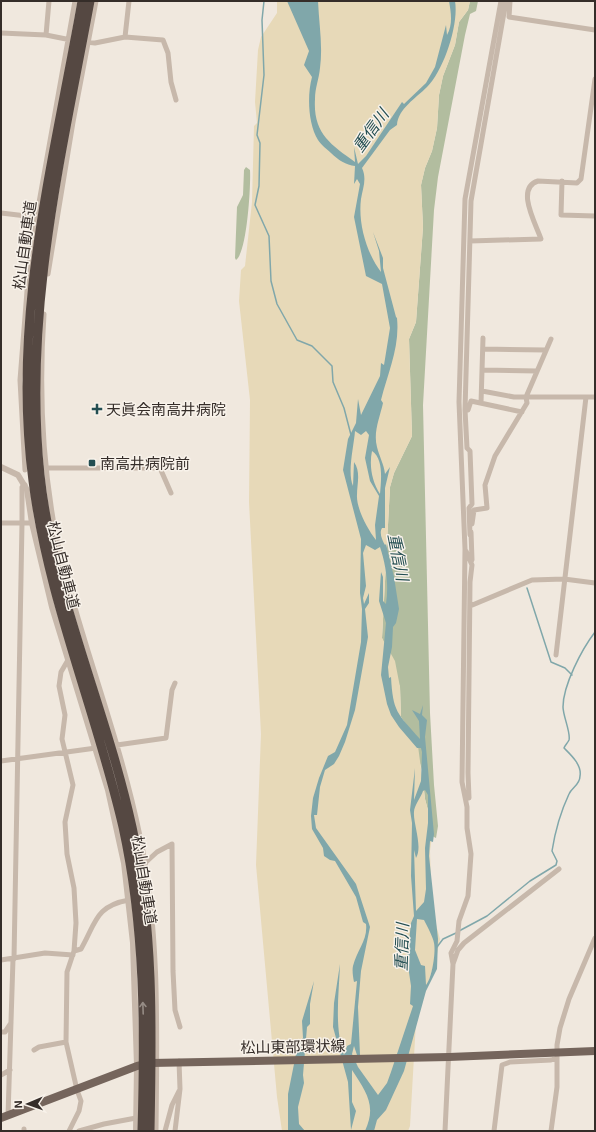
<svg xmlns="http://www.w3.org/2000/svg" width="596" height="1132" font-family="'Exo 2','Noto Sans JP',sans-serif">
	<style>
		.green { fill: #b2bd9f }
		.sand { fill: #e7d9b8 }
		.water { fill: #80a7aa; fill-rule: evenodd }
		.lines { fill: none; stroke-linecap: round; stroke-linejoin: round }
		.stream { stroke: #80a7aa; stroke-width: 1.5 }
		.minor { stroke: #c7b8ab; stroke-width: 5 }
		.tertiary { stroke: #c7b8ab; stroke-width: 6 }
		.primary { stroke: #75655c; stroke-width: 8 }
		.motorway-bridge { stroke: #554842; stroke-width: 9 }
		.oneway { stroke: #968c85 }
		.poi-dot { fill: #234e52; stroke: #f8f2ea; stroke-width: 1.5 }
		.labels { text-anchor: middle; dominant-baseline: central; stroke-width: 3; stroke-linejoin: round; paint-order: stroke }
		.street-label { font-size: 15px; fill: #352d29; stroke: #f8f2ea }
		.poi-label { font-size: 15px; fill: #352d29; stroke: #f8f2ea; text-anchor: start }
		.water-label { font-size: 16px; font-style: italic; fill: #234e52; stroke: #f8f2ea }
	</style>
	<rect width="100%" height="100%" fill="#f0e8de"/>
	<path class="green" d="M470,1h8l-2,10 -6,3 -5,21 -27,142 -4,33 -11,195 7,308 4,72 4,41 -2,12 -4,-2 1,-7 -8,-30 -3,-29 -12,-40 -9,-13 -1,-30 -18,-49 8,-151 4,-14 18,-37 -3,-97 7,-17 7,-95 -2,-42 4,-17 7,-17 5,-23 2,-33 4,-19 12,-31 4,-23 9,-12z
		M246,167l4,3c1,15 -3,83 -14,90l-1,-2 2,-51 6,-12 1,-25z"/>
	<path class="sand" d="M277,1h193l-2,9 -9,12 -4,23 -12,31 -4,19 -2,33 -5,23 -7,17 -4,17 2,42 -7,95 -7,17 3,97 -18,37 -4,14 -8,151 13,23 5,26 1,30 17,29 7,53 8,30 -3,22 2,59 8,29 -3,15 -21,68 -6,104 -2,5h-126l-5,-34 -21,-232 5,-131 -12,-232 1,-102 -11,-99 2,-31 4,-4 7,-64 2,-76 3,-3 -2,-21 3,-52 3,-13 16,-24z"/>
	<path class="water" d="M287,1h31c1,23 5,45 2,67 -1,11 -5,20 -5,31 -2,34 15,45 40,63l-1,-15 4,17 8,-8 36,-54 2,2 22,-21 9,-16 11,-42 1,10c6,-11 4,-22 2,-34h6c4,23 -11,69 -28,86 -11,11 -29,22 -30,38l-7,5 -28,38c5,11 1,19 -1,31 -3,24 5,53 20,73l-2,-21 -6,-19 10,26v10l13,49 1,1c3,29 -9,54 -16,82l2,3c-3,14 -10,29 -6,44 2,9 7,17 8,27l5,-7 -5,21v40h-3c-3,5 0,12 3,17l1,-1 8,33 5,32 -3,14 -3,4 -1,20 -4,20 1,11 2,-1c2,35 6,36 29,62l-1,-18 -7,-11 8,4 3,-9 -1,10 5,5 -2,17 9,97 -1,8 -3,-1 -1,15 9,83 -1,30 -11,22 -22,80 -18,39 -9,10 -3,11h-9c12,-26 1,-39 -13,-61v32l4,9 -5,19 -3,-48 -15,-55 1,-24 6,-39c-1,29 -6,64 4,91l3,-9 4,-2 6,-63 -3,1c-1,-5 -2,-12 -1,-16 4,-16 15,-26 13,-42l-3,-2 -7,-25 -21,-36 -5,-1 -6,-4 -1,-8 -11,-19 -1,-13 2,-18 6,-20 9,-22 7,-4 12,-27 14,-83 1,-33 -2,-16 1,-54 -18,-69 5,-31 8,-16 2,-24 3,16 19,-39 1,-13 3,2 6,-37 -8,-44 -16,-8 -12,-59 6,-33 -3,-5 -3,5 1,-18c-9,-1 -17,-6 -24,-13 -4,-4 -10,-8 -13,-13 -10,-16 -11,-45 -6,-63l-8,-12 5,-14zM355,431l6,4 5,-4 3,4 -4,23 5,23 9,15 -4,29 1,15c-8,-10 -20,-32 -19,-45 0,-11 4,-23 -3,-33l-1,24c-6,-14 1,-40 2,-55zM372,451c12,8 9,30 8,43 -8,-12 -11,-28 -8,-43zM366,545l9,5 5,-3c6,18 9,38 6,57l-3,-3v-24l-2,-5 -2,29 7,22 -5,52 6,29 4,11 8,12 18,21h4l1,4 -1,29 -7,19 1,-32 -5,42 2,13 -1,53 3,40 -3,7 -4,36 4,27 -1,18 3,2 -22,66 -4,11 -9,12 -20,-28 -6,-13 2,-8 3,9h3l-2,-48 3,-36 9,-44 -14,-43 -40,-56 -2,-13h3l3,-28 5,-17 9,-6 5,-8 6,-14 10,-32 13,-73 -3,-28 4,-6v-10l-5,11 -1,-6 3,-12 -3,-33zM425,790l3,5v28l-3,25 1,41 -2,13 -8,9 -2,-61 2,8c7,-11 -3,-35 -2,-46 0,-6 7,-15 9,-21zM417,919l7,1c3,6 9,17 10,23 2,9 -2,35 -8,42l-1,-19 -4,-1 -6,-15z
		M314,981l-4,23v20l-3,3 -4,48 1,8 -6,24 1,17 6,7h-17v-37l10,-50 5,-6 -1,-17z"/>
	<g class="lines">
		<path class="stream" d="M264,1l-2,19 2,55 -7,60 3,8 -1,43 -4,19 14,31 2,45 6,23 20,36 15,6 20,20 1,16 11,26 7,27
			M527,588l24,74 14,6 7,7
			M459,931l28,-15 43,-35 26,-16 1,-4 -5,-10c3,-19 9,-40 17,-57 3,-7 11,-9 11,-18 2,-11 -9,-21 -16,-28 1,-3 3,-4 5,-8 2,-7 -6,-24 -6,-33 0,-22 19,-58 32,-75
			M437,947l6,-8 13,-6"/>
		<path class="minor" d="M510,1l-1,16 86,13
			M1,33l45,2 25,5
			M46,35l3,-34
			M125,37l4,-36
			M86,42l9,1 30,-6 38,3 5,13 3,29 5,18
			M562,181l-1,34 34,1
			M1,213l34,4
			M470,241l71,-2c-5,-15 -26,-51 -3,-58l39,2 4,-4 14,-100
			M48,274l25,-152 23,-121
			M44,314c-5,72 -2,145 11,216 8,41 21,81 33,121 19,61 39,122 52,185 20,96 17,197 16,295
			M483,349l63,1
			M483,370l54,1
			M482,391l32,6h81
			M481,403l2,-65
			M468,410l3,-9 51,11
			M43,468h117l11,25
			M25,470l-5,-90 10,-127 45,-252
			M1,523h21v-36l3,-2
			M472,524l2,-14 13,-2 -2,-23 10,-29 32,-53 -1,-6 25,-58
			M471,532l1,28
			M470,535l-1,-27 3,-4 -2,-53 -3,-3 -2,-38 6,-209 35,-200
			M466,551l6,14 -2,17 -2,191 1,25
			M470,606l62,-26 32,-1 31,4
			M556,655l30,-258
			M68,660l-7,12 -2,14 6,29 -3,24 11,46 -8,37 2,32 7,34 2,35 -2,28 -7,21 -1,70 11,48 4,11 -2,10 -10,20
			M117,745l49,-7 6,-48 3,-7
			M1,761l95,-13
			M145,863l12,-11 15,-8 1,127 2,39 5,17
			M74,951l7,-2c15,-26 14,-43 48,-49
			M14,959l8,-436h10
			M1,960l44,-7 28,2
			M453,964l-2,-11 6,-12 2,-20 9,-25 3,-42 -4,-26v-21l-5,-25 3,-233 -6,-147 6,-203 36,-198
			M1,1032h4l6,-9
			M34,1050l5,-3 27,-5
			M1,1075l9,-5
			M8,1116l5,-157
			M24,1131v-2
			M79,1131l25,-7 32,-6
			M165,1131l7,-26 7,-14
			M175,1131l5,-42 -1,-28
			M445,1131l8,-167 5,-14 6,-7 95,-74
			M494,1131l8,-66 8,-3 41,-2 6,-2
			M551,1131l6,-44v-42l3,-17 9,-29 26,-61"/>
		<path class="tertiary" d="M1,467l17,8 9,15 5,33 20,84 56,183 16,73 9,80 4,123 -1,65"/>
		<path class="primary" d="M1,1118l136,-52 14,-3 298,-6 146,-6"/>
		<path class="motorway-bridge" d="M82,1c-28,160 -71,315 -49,480 15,119 63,229 90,346 22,100 22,202 19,304
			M90,1c-29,157 -67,313 -50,474 13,121 66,233 92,352 22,100 20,202 18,304"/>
	</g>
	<defs><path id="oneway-shaft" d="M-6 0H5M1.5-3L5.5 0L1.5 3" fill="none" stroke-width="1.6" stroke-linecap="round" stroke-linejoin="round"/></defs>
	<use class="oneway" href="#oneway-shaft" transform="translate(143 1008) rotate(-92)"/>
	<g class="poi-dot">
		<path d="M95 403h4v4h4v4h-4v4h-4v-4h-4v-4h4z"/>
		<rect x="88" y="459" width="8" height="8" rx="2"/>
	</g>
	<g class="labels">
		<g class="street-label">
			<text transform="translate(24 245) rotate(-82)">松山自動車道</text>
			<text transform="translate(64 565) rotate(76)">松山自動車道</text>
			<text transform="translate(145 880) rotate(81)">松山自動車道</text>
			<text transform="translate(293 1046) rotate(-1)">松山東部環状線</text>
		</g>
		<g class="poi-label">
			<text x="106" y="409">天眞会南高井病院</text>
			<text x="100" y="463">南高井病院前</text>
		</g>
		<g class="water-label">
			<text transform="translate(370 130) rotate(-54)">重信川</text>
			<text transform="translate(399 557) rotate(79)">重信川</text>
			<text transform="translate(401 947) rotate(-88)">重信川</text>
		</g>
	</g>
	<rect width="596" height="1132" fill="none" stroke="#352d29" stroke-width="4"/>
	<g transform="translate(28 1104) rotate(268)" stroke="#f8f2ea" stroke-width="3" paint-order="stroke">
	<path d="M0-3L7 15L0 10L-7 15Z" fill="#352d29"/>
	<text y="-6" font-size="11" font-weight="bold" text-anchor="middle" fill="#352d29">N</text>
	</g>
</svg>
